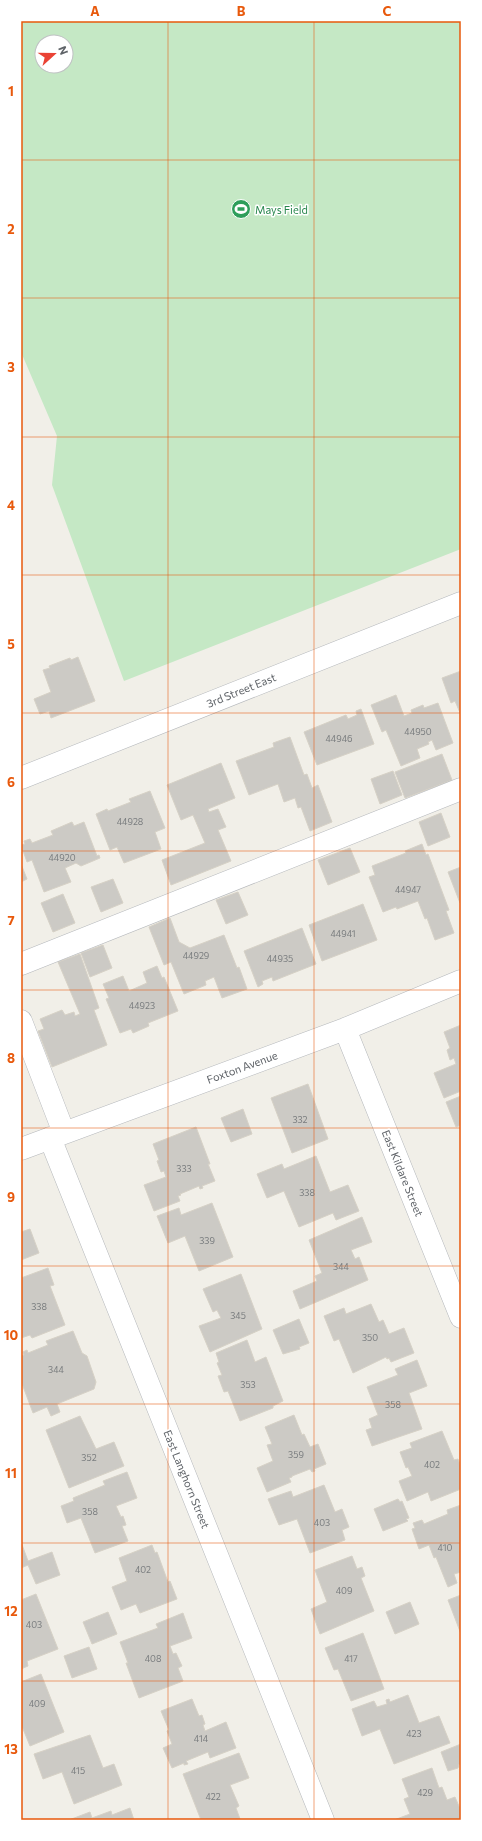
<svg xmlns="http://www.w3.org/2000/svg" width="482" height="1841" font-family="Commissioner,sans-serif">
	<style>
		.green { fill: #c5e8c5; fill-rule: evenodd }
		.building { fill: #cccac5; stroke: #d6d1c6 }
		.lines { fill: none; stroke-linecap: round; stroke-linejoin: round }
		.street-casing { stroke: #b5b8bc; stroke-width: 23 }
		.street { stroke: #fff; stroke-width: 22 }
		.grid { fill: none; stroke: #e8590c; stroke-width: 1; stroke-opacity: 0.55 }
		.labels { text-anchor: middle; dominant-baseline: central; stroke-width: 3; stroke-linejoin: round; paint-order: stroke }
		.number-label { font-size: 9px; fill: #7a7d7f }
		.leisure-label { font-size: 11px; fill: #27864d; stroke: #fff; text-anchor: start }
		.street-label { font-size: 11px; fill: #5f6368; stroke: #fff }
		.neatline { fill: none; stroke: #e8590c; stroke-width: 1.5 }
		.grid-label { font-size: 13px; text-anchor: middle; font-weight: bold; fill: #e8590c }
	</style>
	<rect width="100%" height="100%" fill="#f1efe8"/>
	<path class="green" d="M21,21h440v528l-337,132 -72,-196 5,-49 -36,-84zM42,42h24v24h-24z"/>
	<path class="building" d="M78,657l17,44 -44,17 -2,-7 -9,3 -6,-15 17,-7 -8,-22 7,-2 -1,-2 21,-8 1,2z
		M461,671v44l-6,-14 -4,2 -9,-25z
		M396,695l8,21 8,-3 -1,-3 12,-5 1,3 14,-5 15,40 -17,7 -4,-10 -4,2 1,2 -12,5 3,9 -19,8 -15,-36 -4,2 -11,-27z
		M361,709l13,35 -57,21 -13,-33 42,-17 2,4 9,-4 -1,-4z
		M290,737l14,38 3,-1 5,14 6,-3 14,37 -22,9 -9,-24 -3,1 -3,-10 -11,4 -6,-18 -29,11 -13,-34 38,-14 -1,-4z
		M442,754l10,26 -47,18 -10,-26z
		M221,763l14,35 -27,11 1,3 9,-3 8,18 -8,3 13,31 -60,24 -9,-25 43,-17 -12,-28 -12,5 -14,-35z
		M393,771l9,24 -22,9 -9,-25z
		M150,791l15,37 -10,4 6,17 -37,14 -7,-16 -7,3 -14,-36 11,-5 1,2 23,-9 -2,-3z
		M441,813l9,24 -22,9 -9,-24z
		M72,822l2,4 10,-4 13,34 2,-1 1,3 -19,8 -5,-3 -11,5 6,14 -27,10 -12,-32 -5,2 -6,-17 4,-1 -1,-3 6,-2 2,4 21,-8 -2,-4z
		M422,844l4,11 2,-1 21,56 -3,1 8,22 -19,7 -8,-22 -2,1 -7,-18 -21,8 -1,-2 -13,5 -14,-35 6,-2 -3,-9 34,-13 -1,-2z
		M350,848l10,24 -32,13 -10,-25z
		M21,864l6,15 -6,3z
		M461,867v36h-1l-12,-31z
		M113,879l10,24 -22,9 -10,-25z
		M238,892l10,23 -22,9 -10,-24z
		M63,894l12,29 -22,9 -12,-29z
		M363,904l14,36 -55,21 -13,-36z
		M170,918l9,24 11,6 34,-13 13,33 2,-1 8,22 -25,9 -8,-21 -9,4 1,4 -22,9 -13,-32 -7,3 -15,-38z
		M302,928l14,36 -43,17 -1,-4 -10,4 1,3 -5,3 -14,-36z
		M103,945l9,23 -22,9 -9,-24z
		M80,954l19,54 -5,2 13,35 -55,22 -14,-36 6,-2 -4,-10 22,-9 3,5 9,-3 1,4 5,-2 -22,-52z
		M157,966l5,12 2,-1 14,34 -30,12 1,3 -16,7 -2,-4 -11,4 -14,-34 3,-1 -6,-14 20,-8 6,15 18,-8 -4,-11z
		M461,1025v66l-17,7 -10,-25 22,-9 -2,-6 -4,2 -3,-10 3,-2 -6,-16z
		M308,1084l20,55 -36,14 -21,-55z
		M461,1096v29l-5,2 -10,-25z
		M243,1109l9,25 -21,8 -10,-24z
		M196,1127l14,37h-2l7,17 -13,5 1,2 -3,1 -1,-3 -19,8 1,1 -3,1 2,5 -26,10 -10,-26 22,-8 -2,-6 -3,1 -4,-11 2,-1 -6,-16z
		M316,1156l14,36 18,-7 11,26 -23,9 -3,-7 -34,14 -15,-36 -17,7 -10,-24 25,-10 2,5z
		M212,1203l21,54 -34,14 -14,-35 -17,7 -11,-27 22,-8 2,7z
		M362,1217l10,25 -21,8 4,9 4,-2 9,23 -68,29 -7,-18 24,-10 -2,-5 7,-3 -13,-33z
		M30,1229l9,24 -18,7v-28z
		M48,1268l6,17 -4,1 15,39 -33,13 -2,-3 -9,3v-60z
		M241,1274l21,55 -52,23 -11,-26 22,-8 -4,-8 -4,2 -10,-23z
		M371,1304l8,18 4,-2 6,14 15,-6 10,25 -23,9 -2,-4 -2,1 -1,-2 -33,16 -14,-34 -5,2 -10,-25 20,-8 2,6z
		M299,1319l10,24 -10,4 1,2 -17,5 -10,-24z
		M73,1331l9,22 5,3 9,26 -2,7 -37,15 3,8 -9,4 -4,-9 -14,6 -12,-32v-25l3,-1 -1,-3 4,-2 1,3 20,-8 -2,-4z
		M247,1340l8,22 11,-5 17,44 -10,5v2l-33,13 -12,-30 -4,1 -6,-16 4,-1 -5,-12 2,-1 -3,-9z
		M417,1360l10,26 -18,7 13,36 -50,17 -6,-16 6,-2 -3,-9 9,-4 -11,-28 31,-12 -3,-6z
		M294,1415l8,20 2,-1 6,13 8,-3 8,20 -12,5 1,2 -3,1 -2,-3 -18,7v1l-3,1 2,4 -24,10 -10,-24 16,-7 -6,-16 5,-1 -7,-17z
		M80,1416l16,33 18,-7 10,24 -55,22 -23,-58z
		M442,1431l12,29 4,-1 3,8 -1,10 1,12 -30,12 -3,-9 -21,9 -8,-20 13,-5 -4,-9 -2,1 -6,-16 12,-4 -2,-5z
		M127,1472l10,26 -21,8 5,11 2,-1 3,9 -4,1 6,15 -33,12 -14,-35 -14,5 -6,-17 13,-5 -1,-3 32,-13 -2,-4z
		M324,1485l11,27 7,-3 7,18 -7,3 3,10 -35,13 -13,-34 -18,6 -11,-26 23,-8 2,6z
		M398,1499l2,3 2,-1 7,17 -3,1 2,2 -25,10 -9,-22z
		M461,1505v67l-7,2 3,9 -9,4 -12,-30 -2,1 -5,-13 -10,4 -7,-20 3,-1 -2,-5 9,-3 2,4 24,-10 -1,-4z
		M21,1542l7,19 24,-9 8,23 -24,9 -8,-19 -7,3z
		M152,1545l3,8 2,-1 11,30 2,-1 7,18 -37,14 -4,-9 -15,6 -9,-23 15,-6 -8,-23z
		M352,1556l5,13 5,-2 3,9 -4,2 13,33 -54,23 -9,-25 16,-7 -12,-32z
		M36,1594l22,55 -31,12 1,5 -7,3v-69z
		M461,1595v39l-13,-34z
		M410,1602l9,22 -24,10 -9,-22z
		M108,1612l9,22 -25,10 -9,-22z
		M183,1613l9,25 -22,8 3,8 3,-1 6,13 -4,2 5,13 -44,17 -13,-35h2l-8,-21 38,-14 -2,-4z
		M363,1633l21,56 -33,12 -13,-32 -4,1 -9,-22z
		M89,1647l8,22 -25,9 -8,-22z
		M41,1674l23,58 -34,14 -9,-22v-42z
		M408,1695l11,28 20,-7 11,27 -56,21 -14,-35 -18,7 -10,-27 22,-8 3,6 10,-3 -1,-4 3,-1 1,3z
		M192,1699l7,17 3,-1 3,9 -2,1 2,6 21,-9 10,26 -26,10 -2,-6 -22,9 2,3 -4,1v-2l-12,5 -9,-20 9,-4 -5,-13 2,-1 -8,-19z
		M90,1735l13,33 11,-4 8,21 -48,19 -12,-32 -19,7 -9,-25z
		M461,1744v21l-2,-1 -1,4 -10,3 -7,-19z
		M239,1753l10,25 -19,7 9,21 -3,2 4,11 -39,1 -18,-46z
		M432,1768l7,20 3,-1 5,13 8,-3 6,14v7l-5,2h-62l16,-6 -6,-15 5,-2 -7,-18z
		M130,1808l4,12h-65l21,-8 2,6 19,-7 1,4z"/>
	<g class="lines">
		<g class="street-casing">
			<path id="street" d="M21,778l440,-175
				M21,964l440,-175
				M21,1021l43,112
				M345,1029l116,288
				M50,1138l273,682
				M21,1149l324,-120 116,-48"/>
		</g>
		<use href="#street" class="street"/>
	</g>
	<path class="grid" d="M168,21v1799M314,21v1799M21,160h440M21,298h440M21,437h440M21,575h440M21,713h440M21,851h440M21,990h440M21,1128h440M21,1266h440M21,1404h440M21,1543h440M21,1681h440"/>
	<defs>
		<g id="stadium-disc" transform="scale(1)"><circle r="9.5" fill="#2e9e5b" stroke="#fff"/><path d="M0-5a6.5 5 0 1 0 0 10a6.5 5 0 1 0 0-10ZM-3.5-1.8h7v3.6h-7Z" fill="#fff"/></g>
	</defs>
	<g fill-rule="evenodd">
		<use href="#stadium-disc" x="241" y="209"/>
	</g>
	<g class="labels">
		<g class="number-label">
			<text x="418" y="731">44950</text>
			<text x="339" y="738">44946</text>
			<text x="130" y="821">44928</text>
			<text x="62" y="857">44920</text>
			<text x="408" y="889">44947</text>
			<text x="343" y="933">44941</text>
			<text x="196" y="955">44929</text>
			<text x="280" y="958">44935</text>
			<text x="142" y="1005">44923</text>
			<text x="300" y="1119">332</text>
			<text x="184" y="1168">333</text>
			<text x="307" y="1192">338</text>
			<text x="207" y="1240">339</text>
			<text x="341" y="1266">344</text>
			<text x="39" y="1306">338</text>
			<text x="238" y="1315">345</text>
			<text x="370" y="1337">350</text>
			<text x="56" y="1369">344</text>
			<text x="248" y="1384">353</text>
			<text x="393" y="1404">358</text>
			<text x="296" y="1454">359</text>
			<text x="89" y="1457">352</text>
			<text x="432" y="1464">402</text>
			<text x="90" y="1511">358</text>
			<text x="322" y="1522">403</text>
			<text x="445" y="1547">410</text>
			<text x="143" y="1569">402</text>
			<text x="344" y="1590">409</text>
			<text x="34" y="1624">403</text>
			<text x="153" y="1658">408</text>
			<text x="351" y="1658">417</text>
			<text x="37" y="1703">409</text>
			<text x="414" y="1733">423</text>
			<text x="201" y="1738">414</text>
			<text x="78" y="1770">415</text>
			<text x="425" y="1792">429</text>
			<text x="213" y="1796">422</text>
		</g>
		<g class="leisure-label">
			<text x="255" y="209">Mays Field</text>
		</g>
		<g class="street-label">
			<text transform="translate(241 690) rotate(-22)">3rd Street East</text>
			<text transform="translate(242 1067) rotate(-20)">Foxton Avenue</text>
			<text transform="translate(403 1173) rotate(68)">East Kildare Street</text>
			<text transform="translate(187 1479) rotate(68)">East Langhorn Street</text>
		</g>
	</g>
	<rect width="482" height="1841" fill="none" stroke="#ffffff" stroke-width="44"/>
	<g transform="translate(54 54) rotate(69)"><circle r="19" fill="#ffffff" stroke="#bfc1c3"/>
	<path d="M0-3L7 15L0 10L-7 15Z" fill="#ea4335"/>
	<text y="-6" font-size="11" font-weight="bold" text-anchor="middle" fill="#5f6368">N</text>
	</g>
	<rect x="22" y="22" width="438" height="1797" class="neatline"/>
	<g class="grid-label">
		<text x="95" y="16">A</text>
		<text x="241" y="16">B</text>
		<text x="387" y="16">C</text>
		<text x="11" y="96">1</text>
		<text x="11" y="234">2</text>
		<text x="11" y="372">3</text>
		<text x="11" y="510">4</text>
		<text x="11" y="649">5</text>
		<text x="11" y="787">6</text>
		<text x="11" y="925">7</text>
		<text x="11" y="1063">8</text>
		<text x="11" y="1202">9</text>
		<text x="11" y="1340">10</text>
		<text x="11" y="1478">11</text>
		<text x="11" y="1616">12</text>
		<text x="11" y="1754">13</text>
	</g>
</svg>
